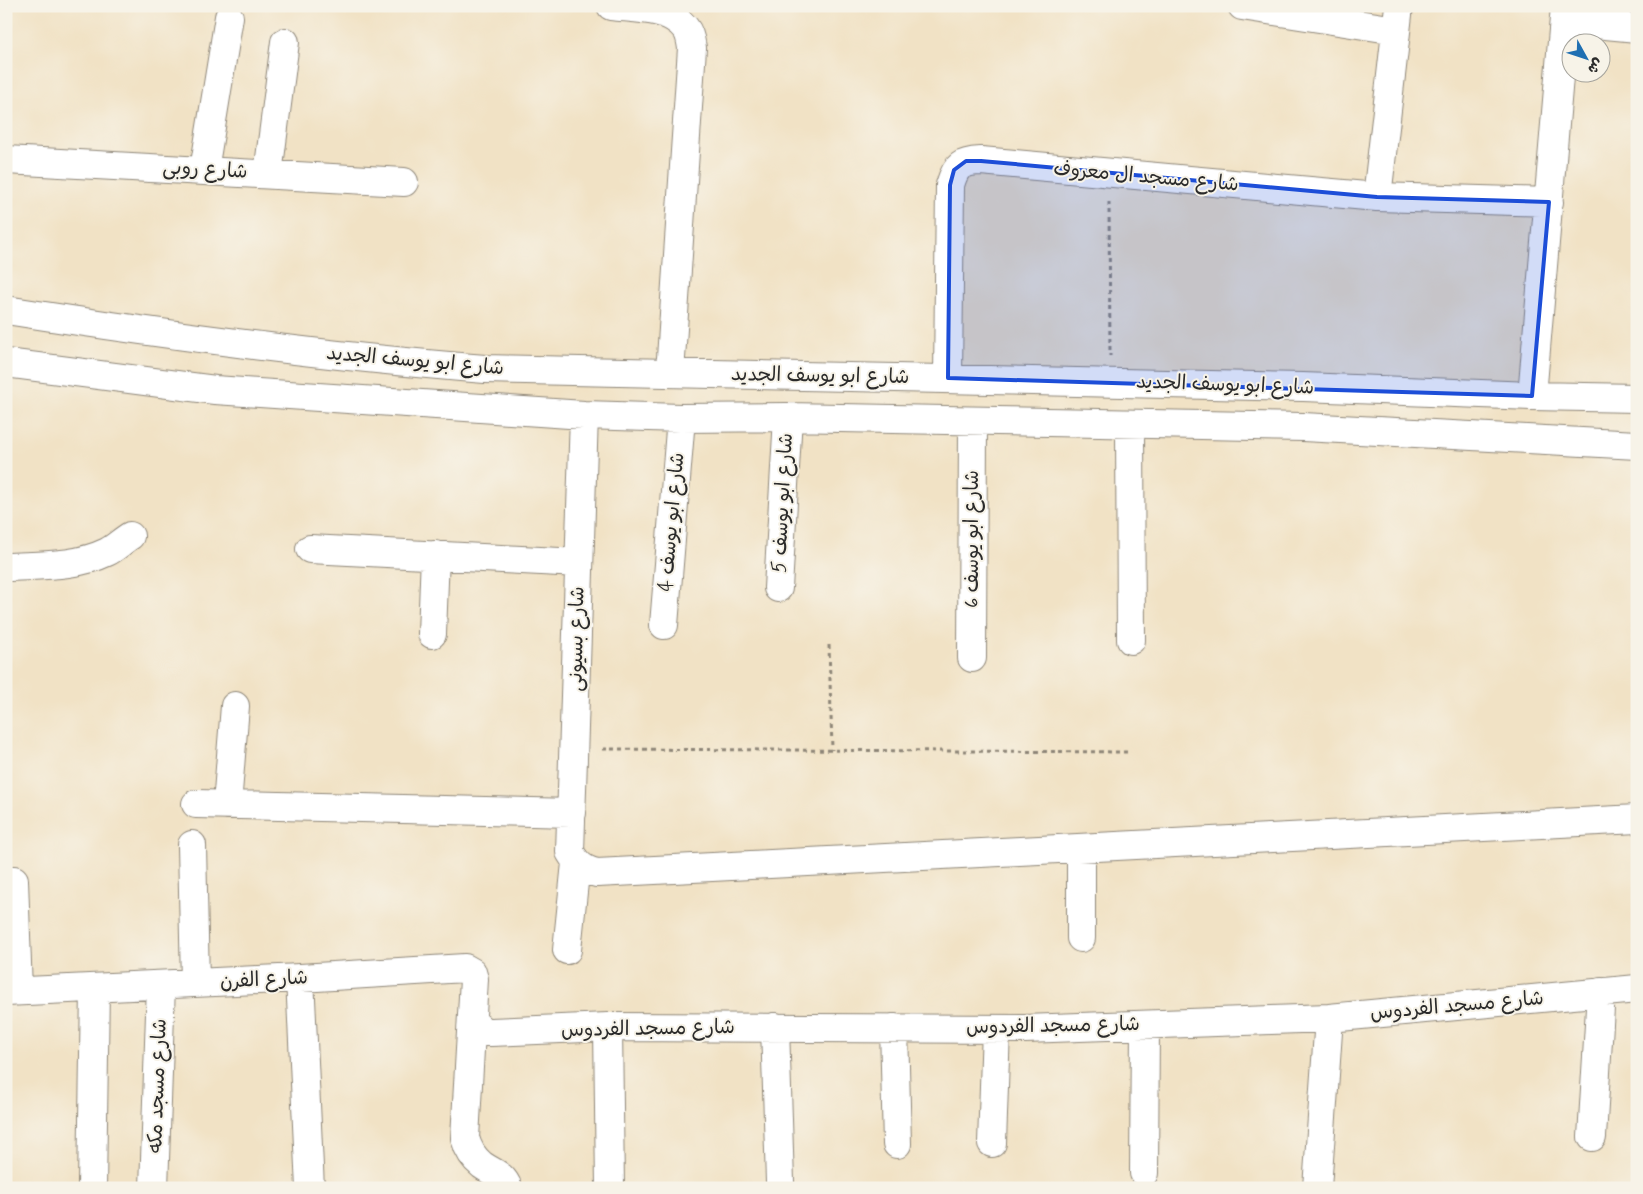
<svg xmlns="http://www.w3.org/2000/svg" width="1643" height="1194" font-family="Mynerve,'Playpen Sans Arabic',sans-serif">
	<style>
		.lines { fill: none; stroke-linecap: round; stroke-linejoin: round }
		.minor-casing { stroke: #8e8678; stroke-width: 30 }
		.path { stroke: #8e8678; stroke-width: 3; stroke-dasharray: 4 4; stroke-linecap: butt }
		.minor { stroke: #fff; stroke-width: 28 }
		.marked { fill: #1d4ed8; fill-opacity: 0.2; stroke: #1d4ed8; stroke-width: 4; stroke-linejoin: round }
		.labels { text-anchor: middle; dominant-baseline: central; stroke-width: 4; stroke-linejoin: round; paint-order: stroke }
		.street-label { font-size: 20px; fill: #2b2b2b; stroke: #f7f3e8 }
	</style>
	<rect width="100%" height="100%" fill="#f7f3e8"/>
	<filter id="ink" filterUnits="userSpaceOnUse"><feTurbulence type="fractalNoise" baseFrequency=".02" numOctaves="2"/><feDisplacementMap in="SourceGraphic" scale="10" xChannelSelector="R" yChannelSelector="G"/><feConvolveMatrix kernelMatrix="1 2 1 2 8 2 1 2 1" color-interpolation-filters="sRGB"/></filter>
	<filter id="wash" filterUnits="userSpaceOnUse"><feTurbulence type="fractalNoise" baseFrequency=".0096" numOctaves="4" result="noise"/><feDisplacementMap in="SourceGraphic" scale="20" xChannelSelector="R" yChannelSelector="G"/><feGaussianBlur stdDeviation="1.12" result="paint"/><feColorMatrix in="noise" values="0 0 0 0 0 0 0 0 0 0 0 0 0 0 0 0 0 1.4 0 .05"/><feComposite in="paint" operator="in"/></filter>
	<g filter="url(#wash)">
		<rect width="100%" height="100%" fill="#f1e2c5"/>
	</g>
	<g filter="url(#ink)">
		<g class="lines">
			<g class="minor-casing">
				<path id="minor" d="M611,6c24,3 59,1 75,23 4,5 5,13 6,19l-22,325
					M1242,6l154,24
					M1564,21l73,7
					M6,160l398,22
					M204,170l25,-153
					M268,174l17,-132
					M1377,197l22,-191
					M6,310c159,25 318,46 479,59l818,18 229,9 105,2
					M6,363l209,27 369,25 97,3 107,-1 515,10 334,18
					M948,378l2,-193c6,-20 11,-23 31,-24l396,36 172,5
					M1532,396l33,-390
					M584,415l-14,437c7,12 13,18 27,21l1040,-54
					M1130,424l1,216
					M310,549l269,14
					M6,567c34,-2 70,0 101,-15 8,-4 15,-11 23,-16
					M778,588l10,-171
					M664,625l17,-207
					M432,634l3,-79
					M972,658l1,-237
					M196,804l376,9
					M227,805l8,-99
					M192,845l3,138
					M14,880l4,111
					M1081,938v-89
					M567,950l9,-87
					M300,978l10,210
					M6,992l294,-14 165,-10 7,4 2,7 -9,159c3,11 8,20 17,27 11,8 21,9 26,23
					M472,1021l12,11h7l117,-5 417,2 304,-11 308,-29
					M608,1027l2,161
					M775,1027l5,155
					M894,1028l3,116
					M1592,1137l9,-145
					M992,1143l4,-114
					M1144,1173l1,-148
					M92,1188l3,-200
					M154,1188l7,-203
					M1317,1188l12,-170"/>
			</g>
			<path class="path" d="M1109,202l1,154
				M829,645l3,105
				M603,749l526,3"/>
			<use href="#minor" class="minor"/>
		</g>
	</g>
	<path class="marked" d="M966,161h15l396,36 172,5 -17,194 -584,-18 2,-193 4,-15z"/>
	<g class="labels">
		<g class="street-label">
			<text transform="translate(205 170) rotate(3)">شارع روبى</text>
			<text transform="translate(1146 177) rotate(5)">شارع مسجد ال معروف</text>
			<text transform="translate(415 361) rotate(5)">شارع ابو يوسف الجديد</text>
			<text transform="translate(820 376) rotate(1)">شارع ابو يوسف الجديد</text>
			<text transform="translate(1225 385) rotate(2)">شارع ابو يوسف الجديد</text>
			<text transform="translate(783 503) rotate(-87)">شارع ابو يوسف 5</text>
			<text transform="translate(672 522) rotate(-85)">شارع ابو يوسف 4</text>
			<text transform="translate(972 539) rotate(-90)">شارع ابو يوسف 6</text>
			<text transform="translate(577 639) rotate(-89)">شارع بسيونى</text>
			<text transform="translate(264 980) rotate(-3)">شارع الفرن</text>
			<text transform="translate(1457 1006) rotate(-5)">شارع مسجد الفردوس</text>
			<text transform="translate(1053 1026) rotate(-1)">شارع مسجد الفردوس</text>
			<text transform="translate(648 1029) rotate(-1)">شارع مسجد الفردوس</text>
			<text transform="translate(158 1086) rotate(-88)">شارع مسجد مكه</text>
		</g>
	</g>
	<rect width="1643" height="1194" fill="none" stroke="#f7f3e8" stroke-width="25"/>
	<g transform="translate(1586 58) rotate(130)"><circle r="24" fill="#f7f3e8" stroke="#a5a39c"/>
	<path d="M0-4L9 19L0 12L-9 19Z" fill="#1f6fb2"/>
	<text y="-8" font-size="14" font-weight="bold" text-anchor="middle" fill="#2b2b2b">ش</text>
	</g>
</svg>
